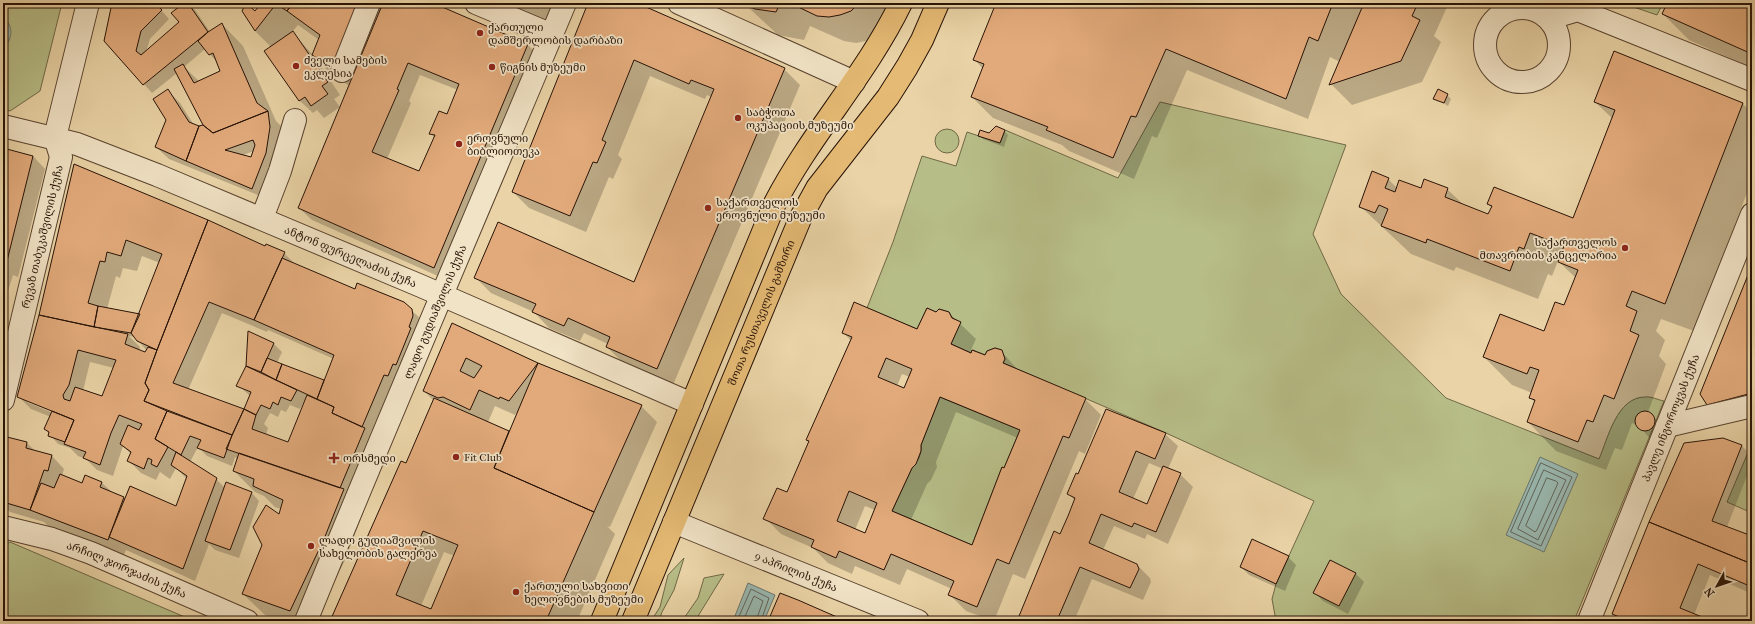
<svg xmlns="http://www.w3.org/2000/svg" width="1755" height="624" font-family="'IM FELL French Canon','Noto Serif Georgian',serif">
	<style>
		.green { fill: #b7bd87; stroke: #6f6846 }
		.water { fill: #99b7af; stroke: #6b756b }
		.shadow { fill: #0003; fill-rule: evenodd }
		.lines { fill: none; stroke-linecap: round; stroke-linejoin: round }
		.shore { stroke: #60645a; stroke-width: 1 }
		.building { fill: #e2aa7b; stroke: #271206; fill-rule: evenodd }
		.minor-casing { stroke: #58422e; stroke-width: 24 }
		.major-casing { stroke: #271206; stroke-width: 24 }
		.minor { stroke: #f1e3c6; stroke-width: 22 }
		.major { stroke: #e5ba74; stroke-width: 22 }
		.poi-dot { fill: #8f2418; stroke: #f1e3c6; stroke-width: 1.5 }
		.labels { text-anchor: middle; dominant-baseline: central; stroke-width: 3.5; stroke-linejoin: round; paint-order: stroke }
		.poi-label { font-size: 11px; fill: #271206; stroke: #f1e3c6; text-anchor: start }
		.street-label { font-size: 11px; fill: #271206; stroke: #f1e3c6 }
	</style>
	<rect width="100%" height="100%" fill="#ead4a7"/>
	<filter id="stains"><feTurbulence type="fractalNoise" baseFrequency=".005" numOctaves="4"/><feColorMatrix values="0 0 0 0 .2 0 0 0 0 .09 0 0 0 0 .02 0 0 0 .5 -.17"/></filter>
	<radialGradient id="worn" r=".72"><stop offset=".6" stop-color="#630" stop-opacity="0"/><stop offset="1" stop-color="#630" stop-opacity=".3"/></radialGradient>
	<path class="green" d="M3,3h59l-22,88 -30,20 -7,-2z
		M1622,3h41l-6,12z
		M1160,102l186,43 -33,89 28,60 105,104 153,61c9,-21 18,-62 46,-62 6,-1 13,3 19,4l-90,220h-298l-4,-22 4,-15 38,-83 -148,-68 -163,-70 2,-4 -4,-9 -6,-2 -8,3 -2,4 -12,-5 -2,3 -20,-9 9,-22 -8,-4 -3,-6 -10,-3 -3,3 -9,-4 -10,21 -50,-21 26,-66 29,-86 34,10 11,-34 33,11 5,-13 113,48z
		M935 141a12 12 0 1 1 24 0a12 12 0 1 1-24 0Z
		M940,397l80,33 -16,38 -2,-1 -30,78 -80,-34 20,-43c6,-6 10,-15 9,-23z
		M1752,443v70l-25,-11z
		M10,542l184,79h-191v-75z
		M684,558l-10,32 -12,22 -3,9h-8l9,-14 8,-32z
		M724,574l-29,47h-13l16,-23 6,-20z"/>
	<path class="water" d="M3,18c11,7 10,22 0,30z
		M1540,457l38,17 -34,78 -38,-17z
		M748,583l27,12 -11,26h-31z"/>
	<path class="shadow" d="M113,3h42l14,16 -19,20 -4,13 34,-30 5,-19 10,7 15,22 12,-8 21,22 33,75 12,12 -10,3 -4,26 -14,34 -91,-37 -13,-12 11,-27 1,-29 12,12 14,22 12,1 -29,-53 -25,20 -47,-52zM205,49l13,14 3,9 -21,10 -16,-15zM254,151l-3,8 -10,-3z
		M262,3h168l98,42 12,13 -93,222 -135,-60 -13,-12 51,-122 -16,-9 -18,-18 24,36 -6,4 6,8 -16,11 -7,-8 -4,3 -13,-12 -35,-50 6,-4 -16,-16 -12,-20 13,1zM298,25l21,15 -6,15 -21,-23zM420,75l38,15 -10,25 -18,18 5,5 -16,35 -32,-14 24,-56 -2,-2z
		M501,3h69l-11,25z
		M589,3h46l149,66 16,16 -127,300 -50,-22 -16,-16 1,-3 -24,-11 -4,8 -31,-13 -15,-16 -43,-19 -16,-16 160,7 76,-187 -4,-2 -2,4 -55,-23 -32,79 4,4 -9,20 -4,-2 -23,55 -57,-24 -16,-16z
		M741,3h156l-20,33 -11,5 -10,2 -12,-2 -34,-15 -6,14 -26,-5 -29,-27z
		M998,3h445l4,4 -13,29 7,6 -19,40 -70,23 -21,-21 9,-22 -10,-5 -22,62 -121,-49 -30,68 -5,-2 -18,43 -65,-28 -7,-6 -69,-27 -21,-21 11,-28 -9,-10z
		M1668,3h84v65l-63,-28 -26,-26z
		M1447,95l4,4 -3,7 -13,-8z
		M1595,102l147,1 10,10v67l-58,151 -33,-12 -5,12 9,9 -6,16 7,8 -18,48 14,13 -8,18 -15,-17 -7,-3 -10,27 -7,-2 -9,22 -50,-19 -28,-29 7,-19 -5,-6 2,-4 -20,-8 -28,-28 60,-25 21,-25 11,-29 -18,-17 -6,15 -4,-2 -10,25 -82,-32 -2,4 -43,-17 -51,-48 28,-27 9,9 50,1 18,17 24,10 3,-8 -4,-4 86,15 39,-100z
		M1004,131l4,4 -4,12 -21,-8 -4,-4z
		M3,149l30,7 12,13 -27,108 -5,-2 -8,25h-2z
		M74,165l192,83 18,5 11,11 60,26 56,20 9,8 -23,66 -4,-1 -23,52 7,7 -24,57 11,12 -19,49 -29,61h-35l-16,-6 -22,-21 38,-85 -6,-2 -11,-11 -9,-4 -21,-21 4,-11 -3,-3 -3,9 -25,-10 -9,-9 -8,15 26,17 9,9 26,4 8,9 -20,57 -24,-8 -6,-6 -14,37 -69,-31 -2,5 -76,-29 -4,-4 -34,-10 -7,-7v-52l24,-10 8,8 17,5 12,13 -2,7 21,8 19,-1 11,10 12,6 51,8 11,-28 -11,-11 -6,11 -10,-7 -4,8 -15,-7 -13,-13 3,-6 -8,-8 -10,30 -16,-6 -11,-11 -8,-3 -8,-8 -12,-4 -13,-15 6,-12 -20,-8 -13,-13 22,-81zM142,256l18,7 -20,52 -33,-6 9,-33 4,2 3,-10 14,3zM222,313l45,19 1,-2 66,29 -10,23 -47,-19 5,-11 -9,-9 -26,23 -9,19 12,11 -1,17 -61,-23zM129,336l6,1 12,14 -1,2 -7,-2 1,-4zM90,362l24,6 -12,29 -19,-6zM307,396h1l-20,47 -22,-8 2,-7 -4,-4 6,-11 8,4 3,-7 5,2 4,-7 10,4zM28,400l25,11v2l-26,-11z
		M1752,269v140l-32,8 -12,-12z
		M936,313h13l27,26 -5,11 15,6 15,-5 18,20 66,28 16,16 -16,39 -6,-3 -54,128 -12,-5 -19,47 -28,-10 -16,-16 2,-6 -45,-20 -7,16 -45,-19 -3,8 -24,-11 -15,-15 -32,-14 -16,-16 23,-24 21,-51 -2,-3 44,-99 -8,-9 75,-1zM902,374l8,3 -5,12 -8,-3zM956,412l62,26 -45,108 -62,-26 16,-36 4,-4 6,-13 -1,-5zM865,506l10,4 -10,24 -10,-4z
		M453,324l85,40 103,42 16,16 -47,105 -3,-1 8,8 -38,87h-246l75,-157 28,-63 -10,-10zM495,406l20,9 1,-2 2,1 -8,19 -22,-11zM444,552l11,4 -23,55 -11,-5z
		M1165,434l13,12 -10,23 12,5 13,13 -25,57 -21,-10 -2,5 -31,-13 -11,24 34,15 13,13 1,4 -8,18 -51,-21 -18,42h-56l57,-120 -6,-7 10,-19zM1149,463l14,6 -15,36 -15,-6z
		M1741,445l11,11v7l-25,64 25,10v57l-42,-19 -16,40 16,6h-89l-8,-8z
		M1288,557l8,8 -11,26 -36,-16 -8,-8z
		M1331,561l25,13 8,8 -16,32 -25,-13 -9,-9z"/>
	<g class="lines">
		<path class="shore" d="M1541,463l31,14 -31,69 -30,-14z
			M1544,470l22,10 -28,60 -20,-11z
			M1547,478l9,3 2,2 -21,47 -2,2 -9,-6z
			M737,621l14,-32 18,9 -8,23
			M743,621l11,-25 9,5 -7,20"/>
	</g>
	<path class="building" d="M112,3h43l7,7 -21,21 -5,20 5,4 38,-33 -8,-9 13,-10h4l20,29 -65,53 -39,-44z
		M246,3l9,8 6,-8h32l-6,8 -11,-7 -21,27 -13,-20z
		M293,3h72l-30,66 -23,-14 8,-20 -33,-24z
		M383,3h50l95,41 -94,224 -136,-60zM408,63l51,21 -12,30 -8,-3 -10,23 6,1 -16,36 -47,-19 27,-62 -2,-1z
		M527,3h13l-2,4z
		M588,3h49l148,65 -128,301 -51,-22 4,-10 -42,-19 -4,8 -32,-14 4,-8 -62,-26 24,-56 136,60 80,-193 -23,-9 -2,4 -55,-24 -32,80 4,2 -9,21 -4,-1 -23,54 -58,-24z
		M743,3h37l-4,9 -21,-3z
		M790,3h69l-8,8 -11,4 -11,2 -12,-1z
		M996,3h337l-15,38 -9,-4 -23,62 -120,-50 -30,68 -5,-1 -18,42 -67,-28 2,-3 -77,-30 13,-33 -11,-4z
		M1364,3h54l-6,13 8,4 -19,41 -72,24z
		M1667,3h85v51l-90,-40z
		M222,23l35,80 11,8 -55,22 -10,-8 -29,-56 9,-5 11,19 26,-12 -7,-18 -4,2 -11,-14 10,-9z
		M293,31l35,51 -6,4 6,8 -17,12 -6,-9 -6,4 -35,-50z
		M1614,51l129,52 -78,201 -33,-13 -6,15 11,5 -7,20 9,4 -25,64 -10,-4 -11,27 -6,-2 -9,22 -51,-20 8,-22 -6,-2 10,-28 -9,-3 -3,7 -44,-17 17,-43 44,17 11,-29 9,3 14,-35 -20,-8 6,-16 -34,-13 -6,16 -5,-2 -9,24 -83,-32 -1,4 -45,-17 7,-17 -9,-4 -4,8 -16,-6 13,-36 17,7 -4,10 10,4 4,-12 22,8 3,-9 24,9 -3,9 43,17 4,-8 -5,-2 7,-17 79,31 42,-108 -21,-8z
		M168,89l21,33 10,4 -13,35 -31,-14 11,-27 -13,-21z
		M1438,89l10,5 -4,9 -11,-4z
		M268,111l2,16 -4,26 -14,36 -66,-28 13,-35 4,-1 10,8zM253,140l2,5 -4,12 -26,-7z
		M996,126l9,4 -5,13 -22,-7 2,-6 9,3z
		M3,148l30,8 -27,109 -3,-1z
		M74,164l134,56 -51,130 -20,-9 -6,-8 31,-79 -36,-14 -5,16 -14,-4 -2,10 -5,-1 -12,42 10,3 -4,21 -55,-12z
		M208,220l57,26 1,-2 19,8 -31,68 -45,-18 -36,81 71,26 -12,26 -88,-34 5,-11 -4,-7 12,-33z
		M282,258l73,31 2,-6 47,19 8,7 1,7 -4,11 2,1 -15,37 -3,-1 -5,12 -4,-1 -22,52 -30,-14 2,-6 -17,-8 17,-44 -80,-35z
		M1752,265v128l-45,12 -7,-11z
		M854,302l63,27 10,-21 9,4 3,-3 10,3 3,6 9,4 -10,22 20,9 1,-3 13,5 2,-4 8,-3 7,2 3,9 -2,4 83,35 -17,40 -6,-2 -54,128 -12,-5 -20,48 -29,-12 6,-14 -63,-27 -7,16 -45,-19 -3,7 -25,-11 3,-7 -51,-21 14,-31 10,4 22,-51 -3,-1 46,-103 -10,-4zM886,358l26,11 -8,19 -26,-11zM940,397l80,33 -16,38 -2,-1 -30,78 -80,-34 20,-43 4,-4 5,-13v-6zM849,491l28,12 -12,30 -28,-12z
		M98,306l42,8 -9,19 -37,-6z
		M39,315l89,19 -3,10 20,8 3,-5 9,3 -12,33 4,7 -5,11 23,10 -12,28 13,8 -11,20 -6,-3 1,-4 -4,-2 -4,11 -17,-8 4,-9 -11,-8 8,-19 11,5 3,-6 -23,-9 -8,18 -11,32 -17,-7 3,-6 -22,-8 10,-24 -57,-23zM78,350l38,10 -14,36 -27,-9 -5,14 -6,-2 -1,-4 6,-10z
		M452,323l86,40 -29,38 -9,-4 -1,2 -20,-9 -9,20 -27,-13 -5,1 -15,-7zM466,358l16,8 -8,12 -14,-7z
		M248,331l26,12 -13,29 -15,-6z
		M267,358l15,6 -6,16 -15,-8z
		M538,363l104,42 -48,107 -100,-44z
		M282,364l42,16 -7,19 -41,-19z
		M246,366l51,24 -6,11 -10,-4 -3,8 -5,-3 -3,7 -9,-4 -5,10 -12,-6 7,-17 -15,-6z
		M307,395l27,12 -2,6 33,15 -25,60 -114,-39 18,-40 12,6 -4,14 36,13z
		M434,398l75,33 -15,37 100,44 -48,109h-216l71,-160 5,2zM423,531l35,14 -27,64 -35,-14z
		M1106,409l60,24 -11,26 -19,-8 -17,41 28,12 16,-38 18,7 -25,59 -22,-9 -2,4 -31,-13 -12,29 48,21 2,5 -9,19 -50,-21 -22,51 7,3h-48l37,-90 6,3 8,-18 7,-18 -8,-4 9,-21 2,1z
		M52,411l22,9 -9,22 -17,-6 1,-4 -5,-3z
		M167,411l65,24 -8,23 -27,-10 4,-8 -11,-4 -9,19 -26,-16z
		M1635 421a10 10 0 1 1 20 0a10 10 0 1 1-20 0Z
		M7,437l20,5 -1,6 26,7 -4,16 -4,-1 -14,40 -27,-8v-52z
		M1723,438l19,7 -30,76 40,15v28l-103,-42 35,-79z
		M176,452l41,26 -34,91 -74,-32 21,-51 46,20 11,-30 -16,-11z
		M239,453l105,36 -20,50 -34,72 -48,-17 20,-49 -9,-18 13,-22 13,9 4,-14 -30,-14 1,-7 -21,-8z
		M60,474l22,9 3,-8 17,7 -2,5 24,10 -16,43 -78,-30 11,-27 13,5z
		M226,482l26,10 -22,58 -25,-9z
		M1649,522l103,42v23l-54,-23 -18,44 32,13h-83l-17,-7z
		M1252,539l37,17 -13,28 -36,-17z
		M1330,560l26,13 -17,33 -26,-13z
		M780,593l18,7 48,21h-78z"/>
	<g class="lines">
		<g class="minor-casing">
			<g id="minor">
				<path d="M476,3l76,32"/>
				<path d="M679,3l175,79"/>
				<circle cx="1522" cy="45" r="37"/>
				<path d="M1552,23l9,-8 17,-5 174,70"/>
				<path d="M342,71l27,-68"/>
				<path id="s1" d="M3,126l74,18 80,31 264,111 271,118"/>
				<path d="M262,218l18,-47 15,-51"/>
				<path id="s2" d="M3,400l58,-243 -6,-20 33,-134"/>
				<path d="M1667,426l85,-20"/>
				<path id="s3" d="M674,522l244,99"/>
				<path id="s4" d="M3,527l49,12 39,14 156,68"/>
				<path id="s5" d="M306,621c84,-207 173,-412 259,-618"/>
				<path id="s6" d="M1589,621l163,-407"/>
			</g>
		</g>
		<g class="major-casing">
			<g id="major">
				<path d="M602,621l173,-418c37,-71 91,-128 126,-200"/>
				<path id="s7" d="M633,621l167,-402 17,-31 71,-91 19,-30 15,-27 16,-37"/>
			</g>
		</g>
		<use href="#minor" class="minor"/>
		<use href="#major" class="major"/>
	</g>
	<g class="poi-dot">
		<circle cx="480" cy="33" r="4"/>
		<circle cx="296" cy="66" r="4"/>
		<circle cx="492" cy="67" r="4"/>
		<circle cx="738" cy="118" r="4"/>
		<circle cx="459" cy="144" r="4"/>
		<circle cx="708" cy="208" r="4"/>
		<circle cx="1625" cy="248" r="4"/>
		<circle cx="456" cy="457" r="4"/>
		<path d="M332 452h4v4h4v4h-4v4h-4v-4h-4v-4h4z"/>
		<circle cx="311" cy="546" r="4"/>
		<circle cx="516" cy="592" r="4"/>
	</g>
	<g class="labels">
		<g class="poi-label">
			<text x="488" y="27">ქართული<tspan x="488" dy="13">დამშერლობის დარბაზი</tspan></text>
			<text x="304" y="60">ძველი სამების<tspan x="304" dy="13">ეკლესია</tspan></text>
			<text x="500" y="67">წიგნის მუზეუმი</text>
			<text x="746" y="112">საბჭოთა<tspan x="746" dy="13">ოკუპაციის მუზეუმი</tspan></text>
			<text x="467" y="138">ეროვნული<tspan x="467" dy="13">ბიბლიოთეკა</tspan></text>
			<text x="716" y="202">საქართველოს<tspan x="716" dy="13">ეროვნული მუზეუმი</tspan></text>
			<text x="1617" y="242" text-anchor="end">საქართველოს<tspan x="1617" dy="13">მთავრობის კანცელარია</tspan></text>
			<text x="464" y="457">Fit Club</text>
			<text x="343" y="458">ორსმედი</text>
			<text x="319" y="540">ლადო გუდიაშვილის<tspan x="319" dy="13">სახელობის გალერეა</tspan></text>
			<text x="524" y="586">ქართული სახვითი<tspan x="524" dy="13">ხელოვნების მუზეუმი</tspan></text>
		</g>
		<g class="street-label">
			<text stroke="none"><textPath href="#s2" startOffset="168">რევაზ თაბუკაშვილის ქუჩა</textPath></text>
			<text stroke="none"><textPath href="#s1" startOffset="372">ანტონ ფურცელაძის ქუჩა</textPath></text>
			<text stroke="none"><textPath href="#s5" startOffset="335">ლადო გუდიაშვილის ქუჩა</textPath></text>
			<text stroke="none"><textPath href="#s7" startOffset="334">შოთა რუსთაველის გამზირი</textPath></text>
			<text stroke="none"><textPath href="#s6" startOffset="219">პავლე ინგოროყვას ქუჩა</textPath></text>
			<text stroke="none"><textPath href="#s4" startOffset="131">არჩილ ჯორჯაძის ქუჩა</textPath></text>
			<text stroke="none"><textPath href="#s3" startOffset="132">9 აპრილის ქუჩა</textPath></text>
		</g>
	</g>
	<rect width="1755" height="624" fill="none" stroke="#ead4a7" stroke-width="16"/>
	<rect x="4" y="4" width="1747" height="616" fill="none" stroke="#271206" stroke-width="2"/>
	<rect x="8" y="8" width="1739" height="608" fill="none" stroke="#271206"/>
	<g transform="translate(1717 586) rotate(230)" stroke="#f1e3c6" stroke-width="3" paint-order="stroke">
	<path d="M0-3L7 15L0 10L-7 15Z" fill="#271206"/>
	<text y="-6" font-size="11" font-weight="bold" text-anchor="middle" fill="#271206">N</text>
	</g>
	<rect width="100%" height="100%" filter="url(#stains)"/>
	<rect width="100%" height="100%" fill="url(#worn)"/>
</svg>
